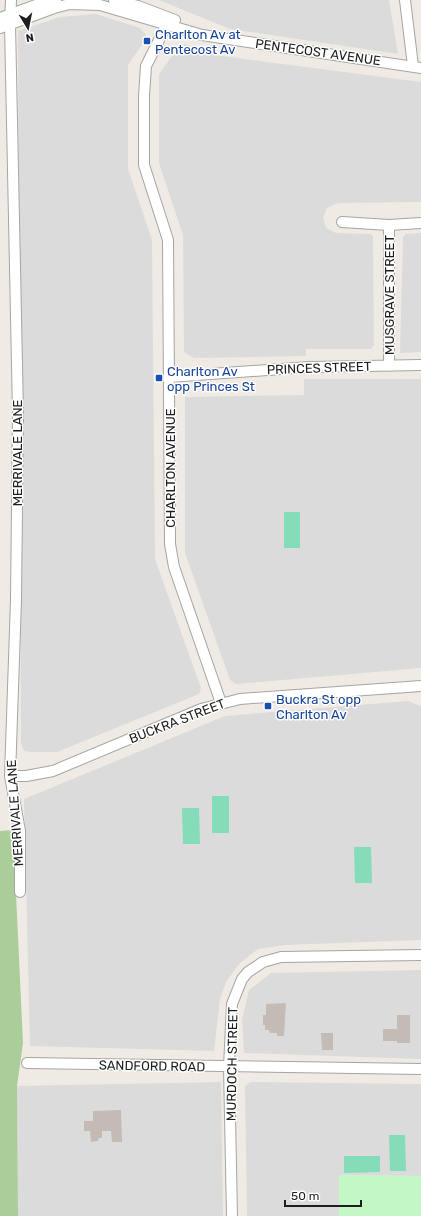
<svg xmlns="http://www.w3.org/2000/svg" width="421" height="1216" font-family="Rubik,sans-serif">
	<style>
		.residential { fill: #dcdbdb }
		.forest { fill: #aacd9a }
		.park { fill: #c2f8c5 }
		.pitch { fill: #84dcb8 }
		.building { fill: #c3bbb4 }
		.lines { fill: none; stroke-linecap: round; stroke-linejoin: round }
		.minor-casing { stroke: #a5a5a5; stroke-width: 12 }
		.minor { stroke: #fff; stroke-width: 10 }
		.transit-dot { fill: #1a4fb4; stroke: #fff; stroke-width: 1.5 }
		.labels { text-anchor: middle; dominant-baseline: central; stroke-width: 3; stroke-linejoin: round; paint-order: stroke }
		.transit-label { font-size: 13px; fill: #164399; stroke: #fff; text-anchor: start }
		.street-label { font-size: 13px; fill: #1e1e1e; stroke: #fff }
	</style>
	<rect width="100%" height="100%" fill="#efebe4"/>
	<path class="residential" d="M159,0h230l9,54 -168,-25z
		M96,14l44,14 6,7 -2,7 -16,23v104l24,71 3,319 46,129 -2,6 -142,58h-26l-7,-1 -3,-7 -3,-713 42,-14z
		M185,44l29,11 207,27v120l-83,1 -11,5 -4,10 3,10 10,5 34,1 3,2 1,109 -3,4h-65v7l-112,2 -10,-6 -1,-117 -24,-72v-89l19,-26z
		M421,233v119l-21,1 3,-116 3,-3z
		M304,379h117v289l-185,16 -6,-4 -45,-127v-156l119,-2z
		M408,701l13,5v234l-136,5 -27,4 -19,15 -13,18 -6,17 -6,52 -184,-5 -6,-247 201,-83z
		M421,970v89l-177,-6 -2,-33 7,-30 22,-17z
		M221,1082l2,134h-205l-1,-130z
		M250,1082l171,2v92l-82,-1v41h-92l-2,-130z"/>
	<path class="forest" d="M13,830l10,213 -6,43 1,130h-18v-385z"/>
	<path class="park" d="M339,1175l82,1v40h-82z"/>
	<path class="pitch" d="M284,512h16v36h-16z
		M212,796h17v37h-17z
		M182,808h17l1,36h-17z
		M354,847h17l1,36h-17z
		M389,1135h16l1,36h-16z
		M344,1156h36v16l-36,1z"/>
	<path class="building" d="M286,1003l-2,33h-7v-3h-7l-1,-3h-4v-5h-2v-10h3v-11z
		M397,1015h13v28h-13v-2h-14v-12h14z
		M321,1033h12v17h-11z
		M121,1110l1,32h-10l-1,-11h-9v7h-3l-1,3 -7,1 -1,-11h-6v-10h9v-10z"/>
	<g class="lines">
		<g class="minor-casing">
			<path id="minor" d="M11,0l-1,24 8,390 -2,186 -6,176 10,55v61
				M114,0l24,6 37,14
				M405,0l8,66
				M0,18l36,-13 20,-5
				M170,18l-24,48 -2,30v69l24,75 2,304 4,23 47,136
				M0,28l54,-20 16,-4 30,1 102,30 219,33
				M342,222l47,3 32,-2
				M389,366v-141
				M169,377l140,-10 112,-2
				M10,776h16l27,-5 148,-62 39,-10 181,-13
				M27,1063l394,6
				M232,1216l-3,-149 3,-63 10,-25 6,-7 15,-10 18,-5 140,-2"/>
		</g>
		<use href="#minor" class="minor"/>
	</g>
	<g class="transit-dot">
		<rect x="143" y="37" width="8" height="8" rx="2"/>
		<rect x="155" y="374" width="8" height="8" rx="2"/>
		<rect x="264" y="702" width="8" height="8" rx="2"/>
	</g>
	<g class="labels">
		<g class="transit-label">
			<text x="155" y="34">Charlton Av at<tspan x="155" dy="15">Pentecost Av</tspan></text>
			<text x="167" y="371">Charlton Av<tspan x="167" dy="15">opp Princes St</tspan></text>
			<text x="276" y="699">Buckra St opp<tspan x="276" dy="15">Charlton Av</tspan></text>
		</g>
		<g class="street-label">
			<text transform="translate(318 52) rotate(8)">PENTECOST AVENUE</text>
			<text transform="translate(389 295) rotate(-90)">MUSGRAVE STREET</text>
			<text transform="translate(319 368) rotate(-2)">PRINCES STREET</text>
			<text transform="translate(17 453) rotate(-90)">MERRIVALE LANE</text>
			<text transform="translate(170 468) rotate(-90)">CHARLTON AVENUE</text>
			<text transform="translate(177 721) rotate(-21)">BUCKRA STREET</text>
			<text transform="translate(15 813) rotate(-94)">MERRIVALE LANE</text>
			<text transform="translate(232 1064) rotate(-89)">MURDOCH STREET</text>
			<text transform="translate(152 1066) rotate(1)">SANDFORD ROAD</text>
		</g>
	</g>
	<g transform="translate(28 28) rotate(170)" stroke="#ffffff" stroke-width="3" paint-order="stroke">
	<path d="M0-3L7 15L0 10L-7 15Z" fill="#1e1e1e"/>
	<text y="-6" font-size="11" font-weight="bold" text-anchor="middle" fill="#1e1e1e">N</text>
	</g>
	<path d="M285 1200v6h76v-6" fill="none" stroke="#1e1e1e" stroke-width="2"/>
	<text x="291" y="1200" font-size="12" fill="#1e1e1e" stroke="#ffffff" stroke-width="3" paint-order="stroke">50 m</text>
</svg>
